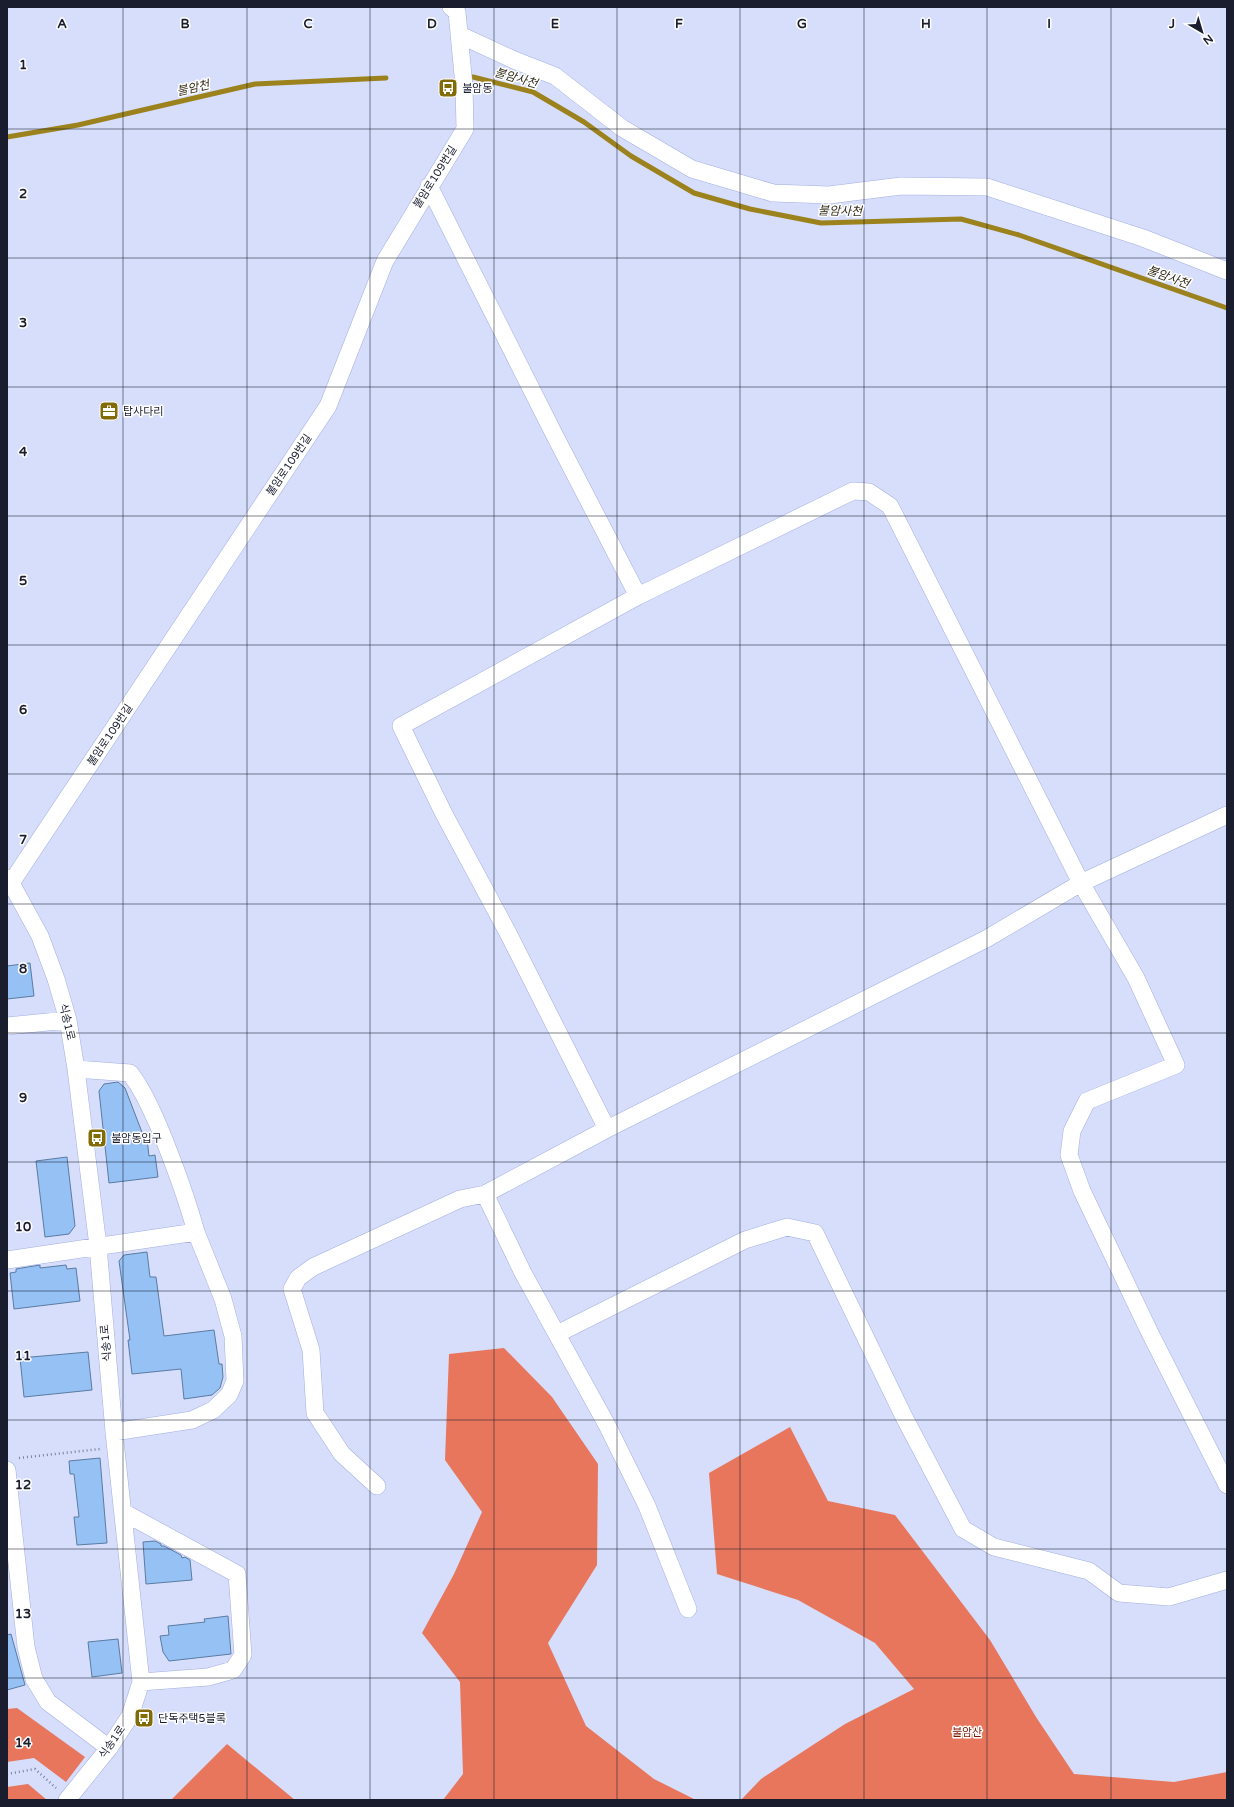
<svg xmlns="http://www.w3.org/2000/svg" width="1234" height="1807" font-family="'Varela Round','Noto Sans KR',sans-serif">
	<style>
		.forest { fill: #e7765d }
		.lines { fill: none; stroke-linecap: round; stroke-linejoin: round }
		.stream { stroke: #9b821c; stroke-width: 5 }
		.building { fill: #96c1f5; stroke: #5b7ba1 }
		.minor-casing { stroke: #a3afdf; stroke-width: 18 }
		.path { stroke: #797f97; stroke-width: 2.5; stroke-dasharray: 1 3; stroke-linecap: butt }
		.minor { stroke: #fff; stroke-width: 17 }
		.grid { fill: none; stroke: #191d2e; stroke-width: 1; stroke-opacity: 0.55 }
		.labels { text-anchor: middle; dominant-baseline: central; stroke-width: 3; stroke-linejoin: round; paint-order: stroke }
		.poi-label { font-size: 11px; fill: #191d2e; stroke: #fff; text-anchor: start }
		.street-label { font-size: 11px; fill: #191d2e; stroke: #fff }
		.park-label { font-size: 11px; fill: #7d1600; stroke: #fff }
		.water-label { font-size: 12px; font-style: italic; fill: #342e19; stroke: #fff }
		.grid-label { font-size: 13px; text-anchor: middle; font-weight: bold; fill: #191d2e; stroke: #fff; stroke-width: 3; stroke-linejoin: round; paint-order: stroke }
	</style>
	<rect width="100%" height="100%" fill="#d6defc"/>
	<path class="forest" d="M504,1348l48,49 46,67 -1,101 -49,78 38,83 68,53 42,21h-253l20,-26 -3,-92 -38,-49 32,-59 28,-62 -37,-52 4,-106z
		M790,1427l38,74 67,14 95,125 46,77 38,57 100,8 53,-10v28h-486l20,-21 84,-55 69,-35 -39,-46 -77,-43 -81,-26 -8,-101z
		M17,1708l68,49 -19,25 -32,-24 -27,4v-53z
		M227,1744l68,56h-124z
		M28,1784l19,16h-40v-13z"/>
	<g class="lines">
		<path class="stream" d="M473,77l60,15 51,30 47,34 63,37 56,16 71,14 140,-4 58,16 208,73
			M7,137l71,-12 177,-41 131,-6"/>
	</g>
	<path class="building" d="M30,963l4,33 -27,3v-33z
		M118,1082l7,6 20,52 2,-1 2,17 6,-1 3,22 -49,6 -10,-92 5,-7z
		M67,1157l8,69 -6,8 -24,3 -9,-76z
		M147,1252l3,25h6l8,59 50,-6 5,34h3l1,13 -3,11 -8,7 -28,4 -3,-30 -49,5 -4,-34h2l-11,-79 5,-6z
		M40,1265v3l26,-3 1,4 9,-1 4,33 -66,8 -4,-36 6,-1v-3z
		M88,1352l4,38 -68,7 -4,-39z
		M100,1458l7,85 -30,2 -3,-28h5l-5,-43h-4l-1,-13z
		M155,1541l6,3v2h3l17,9 1,3 3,-1 5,3 2,20 -46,4 -3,-42z
		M228,1616l3,38 -62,7 -6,-9 -3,-16 9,-1 -1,-9 37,-4 -1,-3z
		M11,1634l14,51 -18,5v-55z
		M118,1639l4,34 -30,4 -4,-35z"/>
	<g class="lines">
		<g class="minor-casing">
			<path id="minor" d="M460,35l54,25 41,16 67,52 70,41 81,24 56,2 72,-9 86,1 156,51 84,33
				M429,186l126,250 83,160
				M7,878l4,5 29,53 16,43 12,41 8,49 22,177 16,186 27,250 -11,34 -21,32 -42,52
				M7,884l4,-1 317,-477 57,-145 80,-132 -1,-43 -7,-74 -6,-5
				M7,1026l61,-6
				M607,1129l-99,-196 -64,-119 -43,-88 237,-130 215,-105 16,1 21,14 191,377 55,95 40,87 -89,36 -15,30 -3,24 13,36 67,140 78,154
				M485,1194l38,79 85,154 39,79 41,103
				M7,1260l189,-28c-10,-36 -23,-71 -37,-105 -9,-20 -16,-37 -29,-54l-54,-4
				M557,1334l188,-94 42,-13 28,6 88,182 60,114 31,18 95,24 30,22 50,4 58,-17
				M114,1432l78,-12 21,-10 16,-15 6,-14 -2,-45 -10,-37 -27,-67
				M7,1470l19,177 8,32 14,23 61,46
				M377,1486l-35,-32 -27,-41 -4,-63 -19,-61 6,-11 15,-11 147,-68 25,-5 122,-65 379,-190 95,-56 146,-68
				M123,1512l114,62 6,81 -10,15 -25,7 -67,5"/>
		</g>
		<path class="path" d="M19,1458l81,-9
			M7,1774l28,-5 21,19"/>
		<use href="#minor" class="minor"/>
	</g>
	<path class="grid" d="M123,7v1793M247,7v1793M370,7v1793M494,7v1793M617,7v1793M740,7v1793M864,7v1793M987,7v1793M1111,7v1793M7,129h1220M7,258h1220M7,387h1220M7,516h1220M7,645h1220M7,774h1220M7,904h1220M7,1033h1220M7,1162h1220M7,1291h1220M7,1420h1220M7,1549h1220M7,1678h1220"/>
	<defs>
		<g id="bus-square" transform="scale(1)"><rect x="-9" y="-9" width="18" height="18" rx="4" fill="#826b04" stroke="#fff"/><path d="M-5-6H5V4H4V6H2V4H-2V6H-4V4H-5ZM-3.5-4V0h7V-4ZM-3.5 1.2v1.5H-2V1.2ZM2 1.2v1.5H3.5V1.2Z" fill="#fff"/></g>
		<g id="office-square" transform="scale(1)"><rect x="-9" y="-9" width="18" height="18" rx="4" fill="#826b04" stroke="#fff"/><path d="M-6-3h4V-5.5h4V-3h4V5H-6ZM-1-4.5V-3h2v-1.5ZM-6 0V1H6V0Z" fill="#fff"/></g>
	</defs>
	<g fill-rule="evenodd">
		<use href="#bus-square" x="448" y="88"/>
		<use href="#office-square" x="109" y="411"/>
		<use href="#bus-square" x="97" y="1138"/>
		<use href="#bus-square" x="144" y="1718"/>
	</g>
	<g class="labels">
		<g class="poi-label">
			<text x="462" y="88">불암동</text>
			<text x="123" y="411">탑사다리</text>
			<text x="111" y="1138">불암동입구</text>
			<text x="158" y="1718">단독주택5블록</text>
		</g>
		<g class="street-label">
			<text transform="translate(435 177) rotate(-58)">불암로109번길</text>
			<text transform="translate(289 465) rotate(-56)">불암로109번길</text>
			<text transform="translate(110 735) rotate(-56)">불암로109번길</text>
			<text transform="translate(67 1022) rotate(77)">식송1로</text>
			<text transform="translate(106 1343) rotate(-95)">식송1로</text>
			<text transform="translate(112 1742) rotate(-55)">식송1로</text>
		</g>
		<g class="park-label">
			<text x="967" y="1732">불암산</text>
		</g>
		<g class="water-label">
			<text transform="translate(516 78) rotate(16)">불암사천</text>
			<text transform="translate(193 88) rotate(-13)">불암천</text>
			<text transform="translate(840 211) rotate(1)">불암사천</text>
			<text transform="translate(1168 277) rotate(20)">불암사천</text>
		</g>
	</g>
	<g class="grid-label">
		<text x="62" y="28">A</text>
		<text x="185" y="28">B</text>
		<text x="308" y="28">C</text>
		<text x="432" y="28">D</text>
		<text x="555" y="28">E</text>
		<text x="679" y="28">F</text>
		<text x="802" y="28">G</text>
		<text x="926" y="28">H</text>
		<text x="1049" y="28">I</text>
		<text x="1172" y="28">J</text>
		<text x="23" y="69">1</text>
		<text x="23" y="198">2</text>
		<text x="23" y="327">3</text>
		<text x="23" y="456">4</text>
		<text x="23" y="585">5</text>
		<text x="23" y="714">6</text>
		<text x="23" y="844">7</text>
		<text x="23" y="973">8</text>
		<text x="23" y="1102">9</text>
		<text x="23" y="1231">10</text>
		<text x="23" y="1360">11</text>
		<text x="23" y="1489">12</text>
		<text x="23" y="1618">13</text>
		<text x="23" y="1747">14</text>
	</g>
	<rect width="1234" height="1807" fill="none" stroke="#191d2e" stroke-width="16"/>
	<g transform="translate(1202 32) rotate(142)" stroke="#ffffff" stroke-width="3" paint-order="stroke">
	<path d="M0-3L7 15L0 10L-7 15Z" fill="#191d2e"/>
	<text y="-6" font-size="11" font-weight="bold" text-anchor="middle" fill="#191d2e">N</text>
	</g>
</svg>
